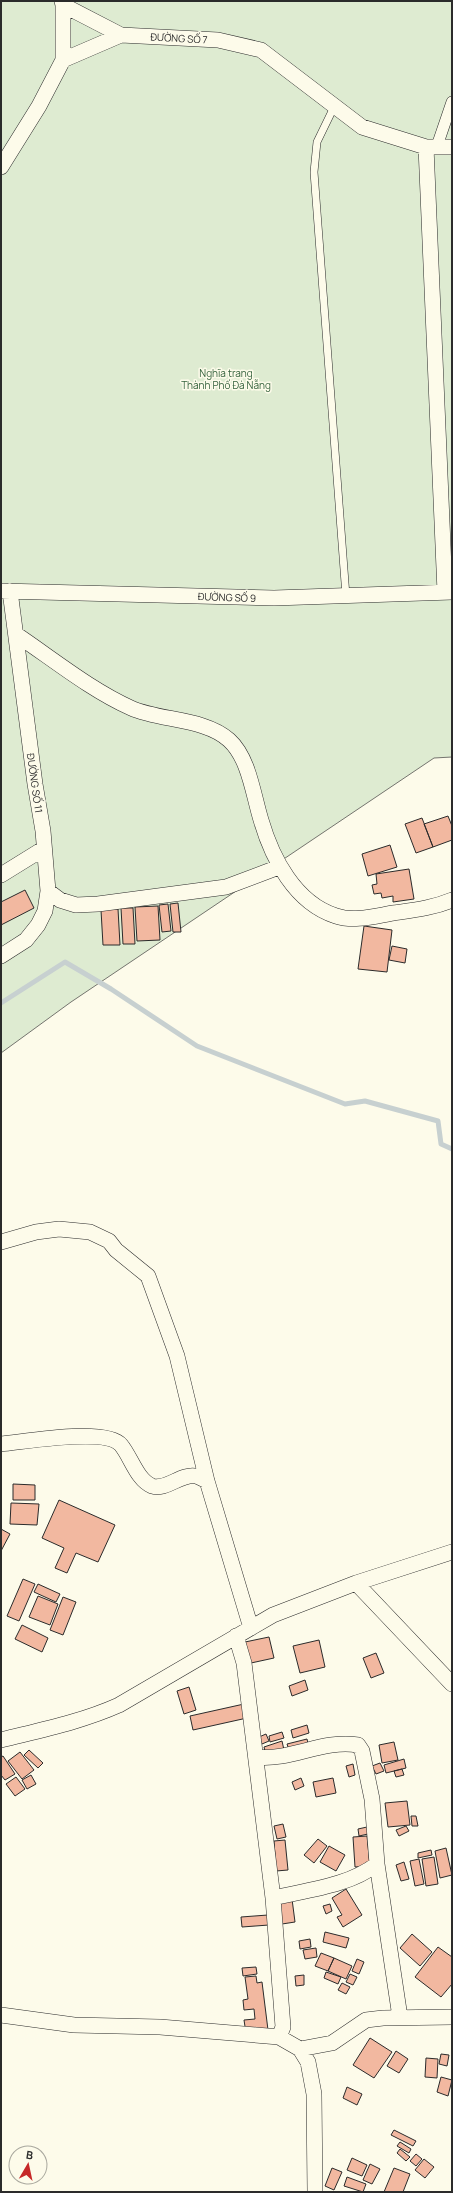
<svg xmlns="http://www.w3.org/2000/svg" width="453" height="2193" font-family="Manrope,sans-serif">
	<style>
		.green { fill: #deebd1; stroke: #74746e }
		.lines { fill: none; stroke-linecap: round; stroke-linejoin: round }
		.stream { stroke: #c7d0d0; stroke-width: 5 }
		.building { fill: #f2b8a0; stroke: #2b2b2b }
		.service-casing { stroke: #2b2b2b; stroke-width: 8 }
		.pedestrian-casing { stroke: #2b2b2b; stroke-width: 12 }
		.minor-casing { stroke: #2b2b2b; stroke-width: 16 }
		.service { stroke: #fdfbea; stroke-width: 7 }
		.pedestrian { stroke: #fdfbea; stroke-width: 11 }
		.minor { stroke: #fdfbea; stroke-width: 15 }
		.labels { text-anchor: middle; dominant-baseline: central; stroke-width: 3; stroke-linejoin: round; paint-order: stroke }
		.street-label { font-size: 10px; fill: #2b2b2b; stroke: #fdfbea }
		.park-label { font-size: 10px; fill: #34623c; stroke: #fdfbea }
	</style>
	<rect width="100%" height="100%" fill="#fdfbea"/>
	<path class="green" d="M1,1h451v756l-18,1 -363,244 -70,51z"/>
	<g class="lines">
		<path class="stream" d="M1,1003l64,-41 46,27 86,57 148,58 20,-3 73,20 3,23 11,5"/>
	</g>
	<path class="building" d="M448,816l4,10v14l-19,7 -9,-23z
		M422,818l11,29 -17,6 -11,-29z
		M390,845l7,22 -29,9 -6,-22z
		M409,869l5,30 -21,3v-6l-11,2 -1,-5 -7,1 -2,-9 5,-1 -1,-10z
		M25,890l9,18 -33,17v-23z
		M178,903l3,29h-8l-3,-28z
		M168,904l3,27 -9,1 -3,-27z
		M158,906l2,34 -23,1 -2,-34z
		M121,908h12l2,36h-12z
		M118,909l2,36h-17l-2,-35z
		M364,926l28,4 -5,42 -29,-3z
		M392,946l15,3 -2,14 -16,-3z
		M13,1484l22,1v15h-22z
		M59,1500l56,25 -17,37 -22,-9 -9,20 -12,-5 9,-20 -22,-10z
		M11,1503l28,1 -2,21 -27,-1z
		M1,1529l9,5 -9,17z
		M23,1579l12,5 -16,37 -12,-5z
		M38,1584l22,10 -4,8 -22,-10z
		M38,1596l20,8 -8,21 -21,-8z
		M63,1597l13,5 -13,33 -13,-5z
		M22,1625l26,13 -6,14 -27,-13z
		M269,1637l5,21 -23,5 -6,-21z
		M319,1640l6,27 -25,6 -7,-27z
		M376,1653l8,20 -13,5 -8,-20z
		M305,1680l3,10 -16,6 -3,-10z
		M189,1687l7,23 -12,4 -7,-23z
		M244,1704l3,14 -54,12 -3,-14z
		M307,1725l2,8 -16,5 -2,-8z
		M282,1732l2,6 -14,4 -1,-6z
		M266,1734l3,7 -7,3 -3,-7z
		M307,1739l2,9 -19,5 -3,-9z
		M282,1741l2,9 -18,5 -2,-8z
		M394,1742l4,18 -16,3 -3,-18z
		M29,1750l14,13 -5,5 -14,-13z
		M20,1752l14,18 -12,9 -14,-18z
		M3,1756l12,18 -10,6 -4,-5v-18z
		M404,1759l2,9 -20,5 -2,-8z
		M380,1763l4,8 -8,3 -4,-8z
		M353,1764l2,11 -6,2 -3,-11z
		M402,1769l2,6 -8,2 -2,-6z
		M31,1775l5,9 -9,5 -5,-9z
		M16,1777l9,12 -10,7 -9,-12z
		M301,1778l3,8 -9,4 -3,-8z
		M333,1778l3,15 -20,4 -3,-15z
		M407,1801l3,24 -22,2 -3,-24z
		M411,1816h5l2,10h-6z
		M283,1824l3,13 -9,2 -3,-13z
		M406,1826l3,5 -10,5 -3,-6z
		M367,1827l1,7 -9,2 -1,-7z
		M367,1836l3,30 -15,1 -2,-30z
		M318,1839l9,7 -13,17 -10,-8z
		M285,1840l3,30 -12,1 -2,-30z
		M329,1846l16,9 -9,16 -16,-9z
		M446,1848l6,27 -12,3 -5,-27z
		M431,1850l1,5 -14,3v-5z
		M434,1857l4,27 -12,2 -4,-27z
		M419,1859l5,25 -9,2 -5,-25z
		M404,1862l5,17 -8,2 -5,-16z
		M346,1889l16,26 -19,12 -6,-10 5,-2 -10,-17z
		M292,1899l3,23 -13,2 -3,-23z
		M330,1904l2,7 -6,3 -3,-8z
		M268,1915l1,10 -27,2 -1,-10z
		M325,1932l24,6 -3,10 -23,-6z
		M412,1934l20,18 -12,14 -20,-18z
		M310,1939l1,8 -11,2 -1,-8z
		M438,1947l14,10v27l-11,13 -26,-20z
		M316,1948l1,9 -12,2 -2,-9z
		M321,1953l13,5 -6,13 -13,-5z
		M334,1958l18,8 -6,13 -18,-8z
		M357,1959l7,3 -5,12 -7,-3z
		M256,1967l1,7 -14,2 -1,-8z
		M326,1972l15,5 -3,7 -14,-6z
		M350,1974l7,3 -4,8 -7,-3z
		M304,1975v10l-8,1 -1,-10z
		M256,1976l1,7 5,-1 6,48 -22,3 -2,-13 11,-1 -1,-10 -10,1 -1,-10 5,-1 -3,-22z
		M342,1983l8,4 -4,7 -8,-4z
		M370,2038l22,14 -18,26 -21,-13z
		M396,2051l12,8 -9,14 -12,-7z
		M441,2054l8,1 -2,11 -8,-2z
		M426,2058l12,1 -1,19 -12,-1z
		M441,2077l11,3 -4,16 -11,-4z
		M347,2087l15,7 -5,11 -14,-7z
		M394,2130l22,11 -3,5 -22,-11z
		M400,2142l11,7 -2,4 -12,-7z
		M400,2149l10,8 -4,4 -9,-8z
		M416,2154l6,5 -6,7 -6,-5z
		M352,2158l15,7 -5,11 -15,-6z
		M424,2159l10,8 -9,11 -10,-8z
		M370,2164l10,5 -8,15 -9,-4z
		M332,2168l10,4 -8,18 -9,-4z
		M394,2168l16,6 -7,18h-19z
		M347,2177l19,7 -3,8 -19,-6z"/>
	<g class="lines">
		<g class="service-casing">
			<path id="service" d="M334,107l-17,35 -3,30 32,424"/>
		</g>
		<g class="pedestrian-casing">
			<path id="pedestrian" d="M437,146l15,-44"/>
		</g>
		<g class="minor-casing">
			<path id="minor" d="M63,5l58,30 97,5 43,10 101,77 64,20h26
				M63,60l58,-25
				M426,147l19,445
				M1,167l38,-61 24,-46v-55l-1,-4
				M1,591l273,7 178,-6
				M17,635c37,25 74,55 114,73 29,13 74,10 98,32 20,18 24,54 32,80 11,38 34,83 75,96 18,6 39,0 57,-3 21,-3 40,-5 59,-13
				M1,875l42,-26
				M48,891l12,9 16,5 22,-1 128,-17 53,-20
				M1,956l25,-16 12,-15 7,-14 3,-20 -5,-60 -8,-47 -25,-193
				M1,1242l35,-10 23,-3 31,3 19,9 7,9 32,26 29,80 30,125 44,147
				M1,1444c23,-2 105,-17 120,1 10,12 16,35 31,41 14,5 29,-13 44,-10 4,1 8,4 11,5
				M356,1583l96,101
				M236,1636l8,27 29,235 10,129 -4,10
				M1,1740c40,-10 80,-18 118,-35l154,-90 83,-32 96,-31
				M256,1757c35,4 67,-18 102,-12l4,6 10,48 5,65 23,153
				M273,1898c34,-8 76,-12 104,-34
				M1,2015l73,10 86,2 119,10 21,12 8,13 6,32 1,98
				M300,2049l32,-6 34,-23 17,-2 69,-1"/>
		</g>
		<use href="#service" class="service"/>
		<use href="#pedestrian" class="pedestrian"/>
		<use href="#minor" class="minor"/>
	</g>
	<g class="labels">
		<g class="street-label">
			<text transform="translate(179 38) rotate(3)">ĐƯỜNG SỐ 7</text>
			<text transform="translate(227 597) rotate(2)">ĐƯỜNG SỐ 9</text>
			<text transform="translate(35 783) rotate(82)">ĐƯỜNG SỐ 11</text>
		</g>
		<g class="park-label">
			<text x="226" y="373">Nghĩa trang<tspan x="226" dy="12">Thành Phố Đà Nẵng</tspan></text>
		</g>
	</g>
	<rect width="453" height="2193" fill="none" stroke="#2b2b2b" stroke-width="4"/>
	<g transform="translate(28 2165) rotate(9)"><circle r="19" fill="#fdfbea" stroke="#a9a89e"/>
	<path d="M0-3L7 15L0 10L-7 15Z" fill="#c62828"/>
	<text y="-6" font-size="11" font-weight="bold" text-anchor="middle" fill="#2b2b2b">B</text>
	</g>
</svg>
